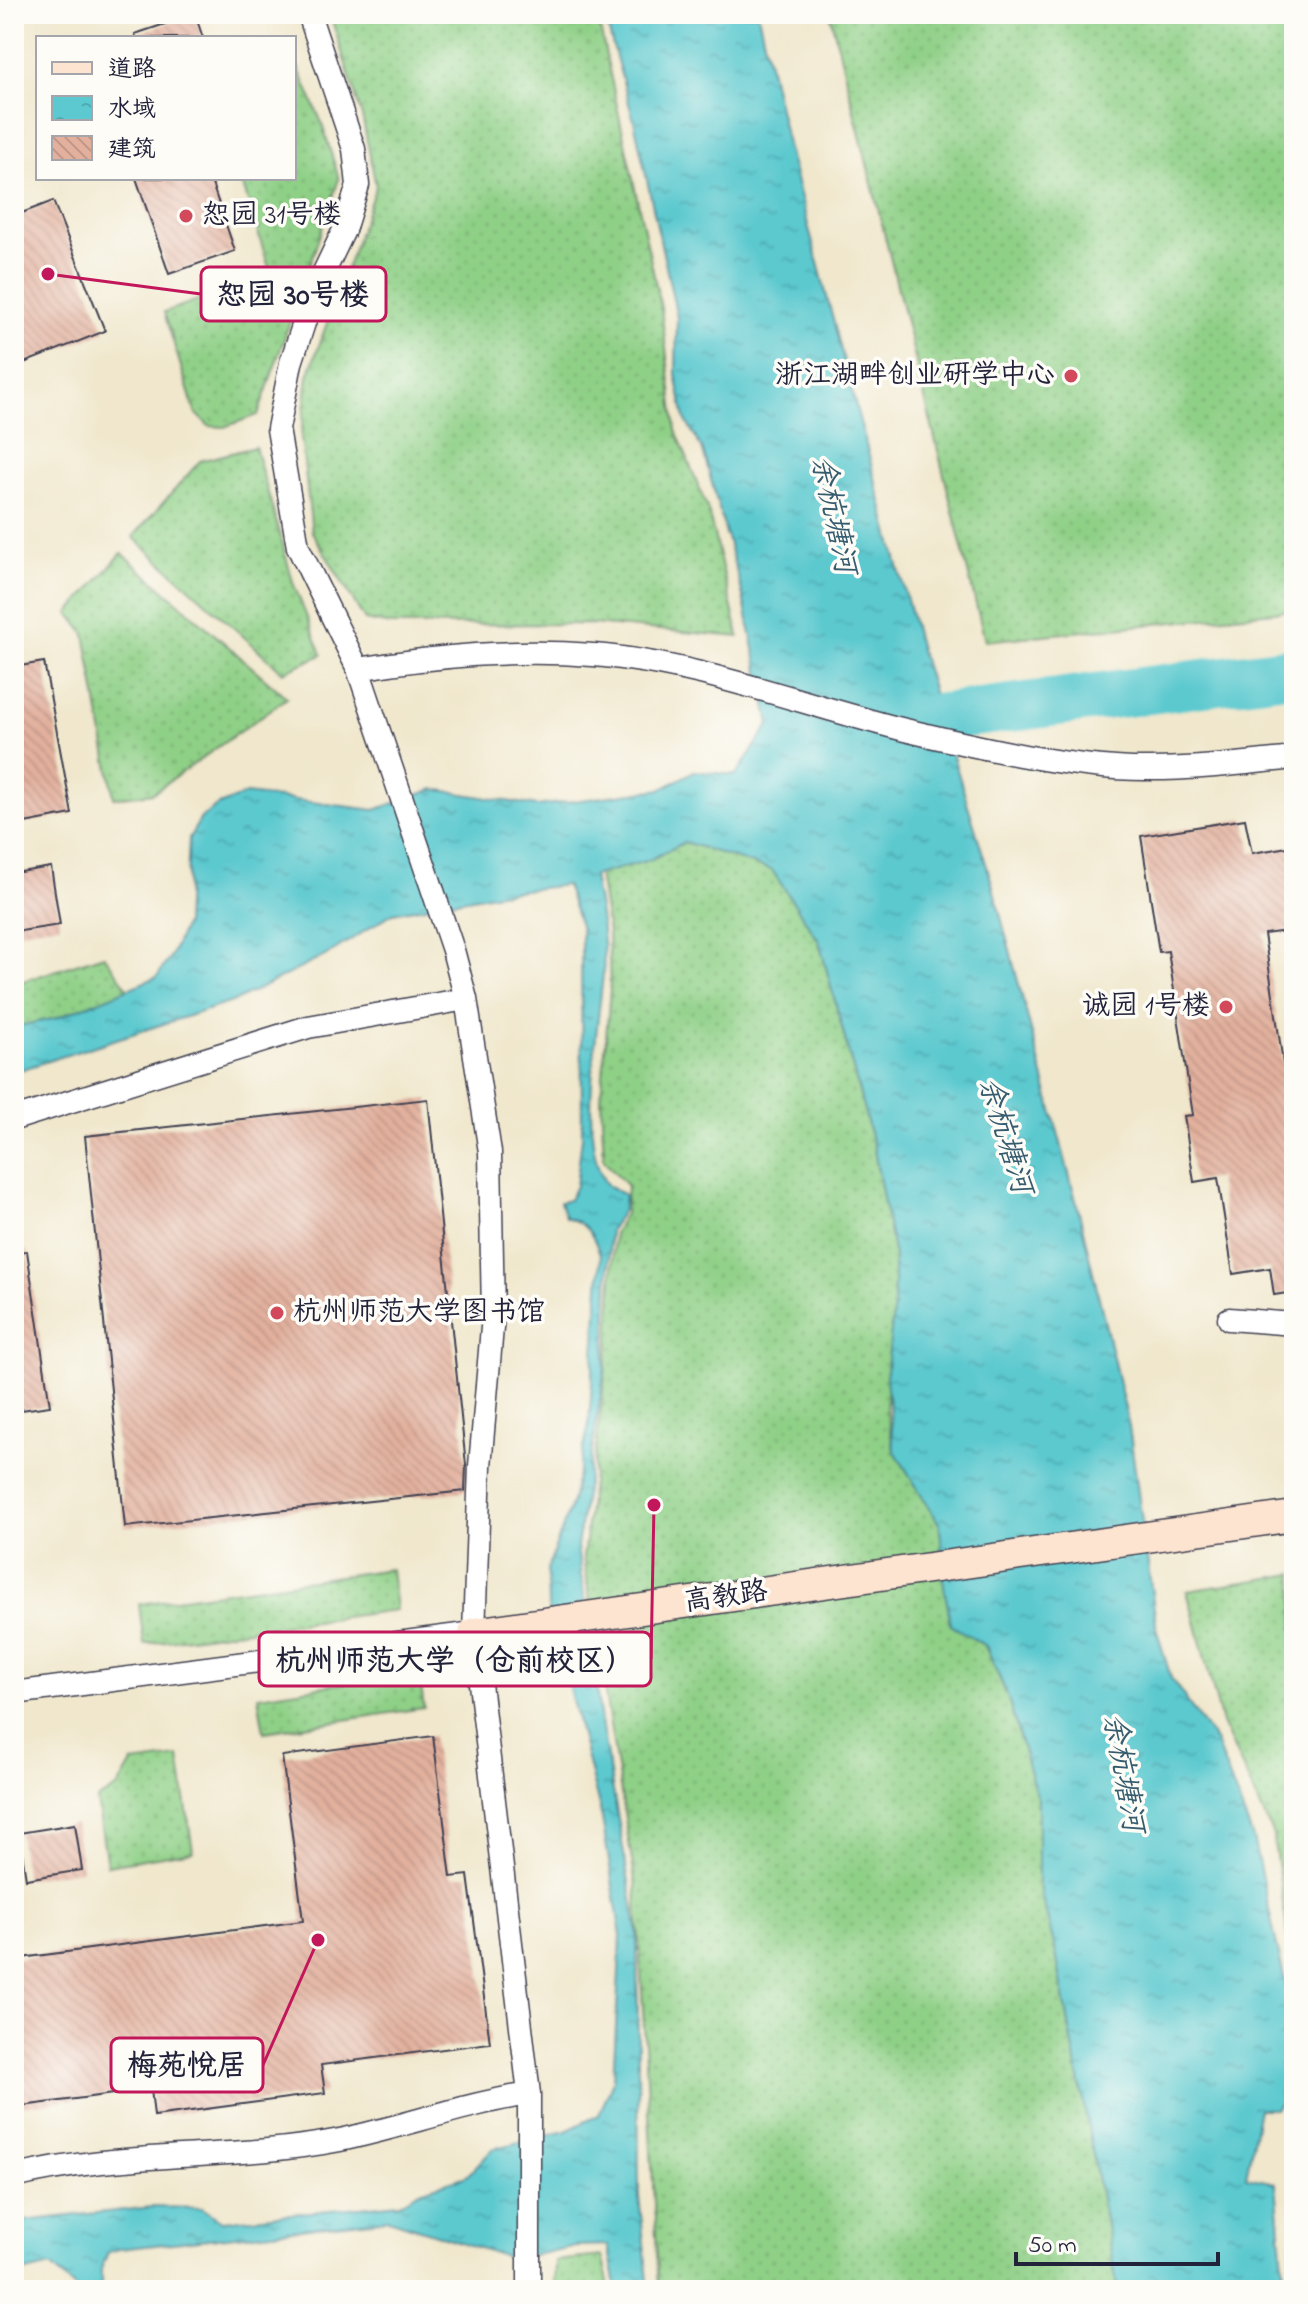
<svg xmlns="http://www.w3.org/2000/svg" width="1308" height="2304" font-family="'Indie Flower','LXGW WenKai TC',sans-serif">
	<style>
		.grass { fill: url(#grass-dots); stroke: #587961; stroke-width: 2 }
		.water { fill: url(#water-ripples); stroke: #3e7685; stroke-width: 2 }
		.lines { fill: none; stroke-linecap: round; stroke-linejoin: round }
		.river { stroke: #5bc9cf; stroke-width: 48 }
		.building { fill: url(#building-back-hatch) }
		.street-casing { stroke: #414051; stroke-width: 25 }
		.secondary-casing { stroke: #414051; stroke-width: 33 }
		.street { stroke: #fff; stroke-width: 22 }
		.secondary { stroke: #fde4d0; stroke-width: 30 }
		.poi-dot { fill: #d1495b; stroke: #fdfcf7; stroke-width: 3 }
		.labels { text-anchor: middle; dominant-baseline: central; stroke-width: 7; stroke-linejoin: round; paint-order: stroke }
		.poi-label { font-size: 28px; fill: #22223b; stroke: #fdfcf7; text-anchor: start }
		.street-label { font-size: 28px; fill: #22223b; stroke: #fdfcf7 }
		.water-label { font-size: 30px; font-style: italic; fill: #365c6f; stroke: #fdfcf7 }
		.leader { fill: none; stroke: #c2185b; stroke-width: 3 }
		.callout-dot { fill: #c2185b; stroke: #fdfcf7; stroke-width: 3 }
		.callout { fill: #fdfcf7; stroke: #c2185b; stroke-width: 3 }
		.callout-label { font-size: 30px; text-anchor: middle; font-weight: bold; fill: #22223b }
	</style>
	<defs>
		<pattern id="grass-dots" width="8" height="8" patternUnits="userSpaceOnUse" patternTransform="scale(2)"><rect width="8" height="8" fill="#8fd087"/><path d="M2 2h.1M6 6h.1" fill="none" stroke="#7bb275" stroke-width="1.8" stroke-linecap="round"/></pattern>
		<pattern id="water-ripples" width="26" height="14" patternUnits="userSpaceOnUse" patternTransform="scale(2)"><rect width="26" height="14" fill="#5bc9cf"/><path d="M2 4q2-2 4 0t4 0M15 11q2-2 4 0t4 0" fill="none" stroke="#4facb3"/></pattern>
		<pattern id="building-back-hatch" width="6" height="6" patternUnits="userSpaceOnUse" patternTransform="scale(2)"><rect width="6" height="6" fill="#e2b09d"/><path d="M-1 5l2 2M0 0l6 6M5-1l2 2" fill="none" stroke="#c29788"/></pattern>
	</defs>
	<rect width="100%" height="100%" fill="#fdfcf7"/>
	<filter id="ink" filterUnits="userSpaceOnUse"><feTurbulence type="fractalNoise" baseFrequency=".0125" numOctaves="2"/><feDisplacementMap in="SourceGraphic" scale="16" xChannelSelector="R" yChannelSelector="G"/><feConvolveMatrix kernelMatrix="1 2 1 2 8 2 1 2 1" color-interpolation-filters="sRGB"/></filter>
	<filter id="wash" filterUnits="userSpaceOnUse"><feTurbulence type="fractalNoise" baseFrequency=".006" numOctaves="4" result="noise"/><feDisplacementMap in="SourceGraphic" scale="32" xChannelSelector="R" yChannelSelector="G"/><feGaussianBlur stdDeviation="1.8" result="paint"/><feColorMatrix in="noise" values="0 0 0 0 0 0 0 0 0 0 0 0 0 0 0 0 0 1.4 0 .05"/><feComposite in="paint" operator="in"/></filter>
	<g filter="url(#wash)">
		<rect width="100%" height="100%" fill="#f0e7cc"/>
		<path class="grass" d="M330,14h267l64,294 15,122 32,80 31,127 -147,-13 -200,1 -27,-5 -53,-88 -11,-95 7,-61 68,-190 -14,-70z
			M830,14h464v596l-309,31z
			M297,65l25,58 17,56 -81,236 -34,12 -15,-1 -14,-14 -31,-100 107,-38 -29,-92 8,-4h44z
			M255,447l39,138 28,70 -39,17 -150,-135 67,-76z
			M122,553l165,145 -134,95 -39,5 -29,-164 -16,-21z
			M685,842l87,28 47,71 54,203 21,112v47l-8,106 8,41 46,75 10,99 35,22 22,49 31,105v82l17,66 63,342h-459l-23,-404 -53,-329 26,-214 5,-110 11,-19 2,-28 -23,-26 -3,-61 9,-110 -2,-57 -9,-58 50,-14z
			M104,955l25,35 -72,28 -43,9v-43z
			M391,1569l5,41 -252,34 -5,-40z
			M1294,1574v404l-21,-143 -51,-112 -35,-132z
			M419,1672l5,36 -160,24 -6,-36z
			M179,1757l14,94 -86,14 -10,-65 21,-13 14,-24z
			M602,2256l8,34h-56l1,-29z"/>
		<path class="water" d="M604,14h154l30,135 133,504 71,230 86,325 51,218 28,205 14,47 45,65 37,95 33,148 6,45 -1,41 -6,24 -10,13h-16l-13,68 30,6 9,107h-167l-63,-342 -17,-66v-82l-31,-105 -21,-49 -35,-21 -7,-38 -4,-62 -46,-75 -8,-72 8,-75v-47l-21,-112 -54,-203 -47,-71 -87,-28 -36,18 -56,16c6,33 13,65 10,99 -5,51 -25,164 2,207 4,7 13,9 20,13l-2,15 -13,20 -5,137 -28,180 24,175 36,206 2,268 10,94h-32l-9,-45 -33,1 -35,8 -33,3 -118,-38 -270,30 -11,3 -7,17v21h-24l-26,-24 -37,9v-51l10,-3 128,-14 50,1 20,13 177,-18 21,-12 47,-15 25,-27 74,-18 33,-16 14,-34 8,-146 -19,-117 -54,-213 -1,-35 25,-68 17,-78 12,-167c-7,-21 -13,-34 -36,-40l-5,-15 9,-2 7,-14 6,-49 -1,-208 -15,-44 -68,8 -105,20 -68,43 -90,45 -221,71v-45l43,-9 100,-41 15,-23 13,-30 4,-86 12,-20 16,-12 29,-12 129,16 59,-21 103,17 125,-17 32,-18 42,4 34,-51 -28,-132 -39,-141 -18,-32 -9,-44 1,-58 -42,-192z"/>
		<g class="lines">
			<path class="river" d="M874,726l420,-55"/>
		</g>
		<g id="blocks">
			<path class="building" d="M195,14l8,24h-67l-1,-4z
				M136,178h74l25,73 -66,23z
				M53,201l52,130 -81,32 -10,-27v-120z
				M44,662l28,152 -58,11v-158z
				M1245,819l7,34 42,-7v84l-30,4 19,129 11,-2v231l-20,3 -4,-27 -37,6 -15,-96 -24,4 -10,-66 9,-1 -25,-164 -9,1 -18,-116z
				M51,867l9,58 -46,7v-59z
				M428,1099l38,366 -1,26 -340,36 -40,-391z
				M27,1251l23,155 -36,5v-159z
				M433,1736l18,141 17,-2 22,168 -169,22 4,28 -171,23 -3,-27 -137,18v-148l289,-38 -21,-165z
				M75,1824l7,46 -56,9 -7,-46z"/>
		</g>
	</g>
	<g filter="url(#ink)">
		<use href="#blocks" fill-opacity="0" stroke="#414051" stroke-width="2"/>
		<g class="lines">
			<g class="street-casing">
				<path id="street" d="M358,669c79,-13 155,-20 235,-14 105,8 210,50 312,75 72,17 171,40 244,39 48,0 97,-6 145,-11
					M14,1119l294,-92 158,-28
					M1229,1319l65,5
					M14,1693l460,-60
					M529,2094v196
					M14,2177c106,-27 218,-16 326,-37 63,-13 124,-36 189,-46l-55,-461 6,-167 13,-150 -3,-164 -24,-153 -13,-49 -95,-281 -60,-122 -20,-118 13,-66 22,-68 31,-65 14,-45 -4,-36 -45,-135"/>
			</g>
			<g class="secondary-casing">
				<path id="secondary" d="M474,1633l820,-117"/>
			</g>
			<use href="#street" class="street"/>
			<use href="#secondary" class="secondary"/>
		</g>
	</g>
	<g class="poi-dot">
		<circle cx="186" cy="216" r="8"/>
		<circle cx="1071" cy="376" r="8"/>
		<circle cx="1226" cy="1007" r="8"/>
		<circle cx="277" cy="1313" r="8"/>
	</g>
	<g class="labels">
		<g class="poi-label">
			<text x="202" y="216">恕园 31号楼</text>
			<text x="1055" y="376" text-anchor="end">浙江湖畔创业研学中心</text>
			<text x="1210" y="1007" text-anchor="end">诚园 1号楼</text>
			<text x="293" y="1313">杭州师范大学图书馆</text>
		</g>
		<g class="street-label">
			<text transform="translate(726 1598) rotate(-8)">高教路</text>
		</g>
		<g class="water-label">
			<text transform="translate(832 515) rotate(78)">余杭塘河</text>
			<text transform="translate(1004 1136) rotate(73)">余杭塘河</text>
			<text transform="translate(1122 1773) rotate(80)">余杭塘河</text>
		</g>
	</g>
	<path class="leader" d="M48 274L201 294M654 1505L651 1659M318 1940L263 2065"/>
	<g class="callout-dot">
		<circle cx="48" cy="274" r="8"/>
		<circle cx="654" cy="1505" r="8"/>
		<circle cx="318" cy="1940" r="8"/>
	</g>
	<g class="callout">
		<rect x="201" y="267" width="185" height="54" rx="8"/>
		<rect x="259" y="1632" width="392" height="54" rx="8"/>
		<rect x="111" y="2038" width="152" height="54" rx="8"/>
	</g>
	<g class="callout-label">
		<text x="293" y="304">恕园 30号楼</text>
		<text x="455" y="1670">杭州师范大学（仓前校区）</text>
		<text x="187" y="2075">梅苑悦居</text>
	</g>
	<rect width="1308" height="2304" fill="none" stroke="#fdfcf7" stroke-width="48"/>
	<rect x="36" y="36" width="260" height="144" fill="#fdfcf7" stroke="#a5a5ac" stroke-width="2"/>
	<rect x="52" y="62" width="40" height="12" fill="#fde4d0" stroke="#a5a5ac" stroke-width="2"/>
	<text x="108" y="76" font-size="24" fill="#22223b">道路</text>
	<rect x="52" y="96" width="40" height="24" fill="url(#water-ripples)" stroke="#a5a5ac" stroke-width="2"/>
	<text x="108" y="116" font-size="24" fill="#22223b">水域</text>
	<rect x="52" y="136" width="40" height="24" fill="url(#building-back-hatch)" stroke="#a5a5ac" stroke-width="2"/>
	<text x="108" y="156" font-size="24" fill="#22223b">建筑</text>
	<path d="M1016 2252v12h202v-12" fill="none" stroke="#22223b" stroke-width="4"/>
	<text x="1028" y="2252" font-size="24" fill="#22223b" stroke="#fdfcf7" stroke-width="6" paint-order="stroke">50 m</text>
</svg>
